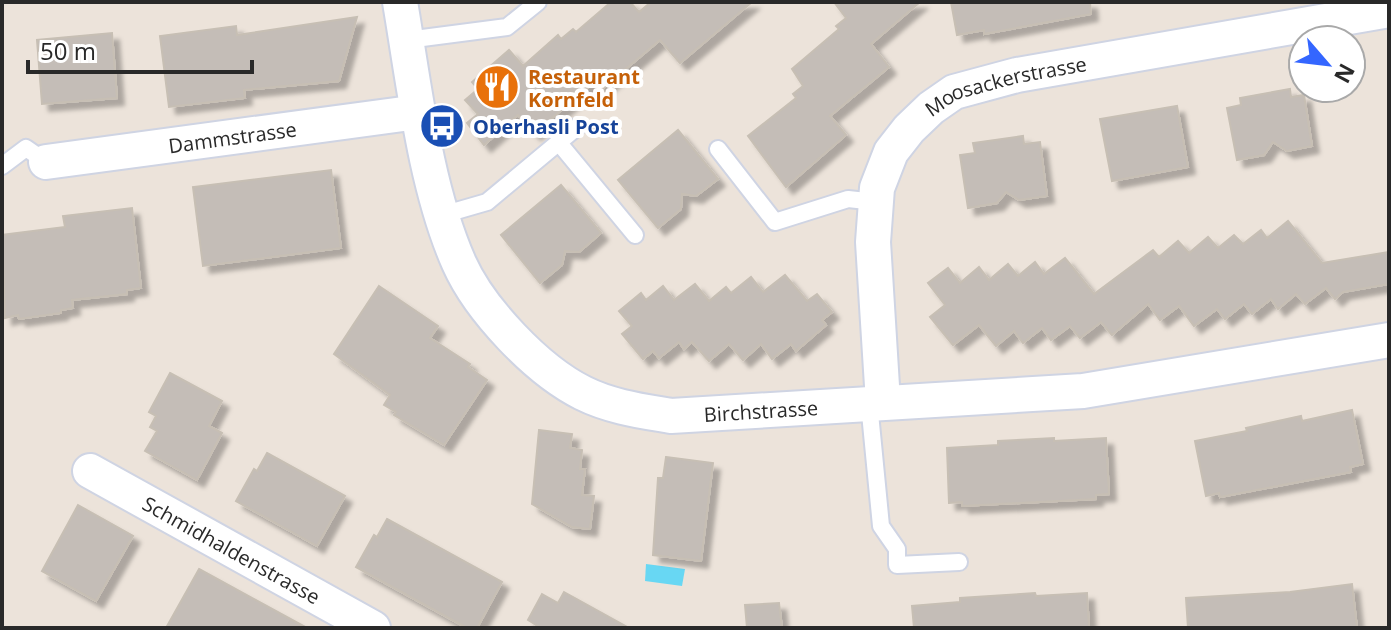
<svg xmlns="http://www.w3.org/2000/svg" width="1391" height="630" font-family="'Open Sans',sans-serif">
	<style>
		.water { fill: #68d7f3 }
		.building { fill: #c4bdb7; stroke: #c7bfb4; stroke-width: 2; filter: url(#shadow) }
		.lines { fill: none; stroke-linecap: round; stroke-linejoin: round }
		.service-casing { stroke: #cfd4e3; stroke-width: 20 }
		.minor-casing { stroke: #cfd4e3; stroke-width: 38 }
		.service { stroke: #fff; stroke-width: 16 }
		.minor { stroke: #fff; stroke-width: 34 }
		.labels { text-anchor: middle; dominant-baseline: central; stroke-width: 8; stroke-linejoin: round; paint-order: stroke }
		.food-label { font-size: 20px; font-weight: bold; fill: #c56008; stroke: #fff; text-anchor: start }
		.street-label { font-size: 20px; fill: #292929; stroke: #fff }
		.transit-label { font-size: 20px; font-weight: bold; fill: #164399; stroke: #fff; text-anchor: start }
	</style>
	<defs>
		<filter id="shadow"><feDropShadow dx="7" dy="7" stdDeviation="2" flood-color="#0004"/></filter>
	</defs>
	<rect width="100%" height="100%" fill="#ece3da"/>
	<path class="water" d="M646,564l39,5 -3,17 -37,-5z"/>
	<path class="building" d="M611,2h19l9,10 12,-10h101l-72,61 -20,-23 -58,49 -6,-8 -62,52 -16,-18 -34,30 -17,-22 11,-9 -13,-14 13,-11 -6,-7 37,-32 14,16 35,-31 3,4 12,-10 3,3z
		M834,2h86l-49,42 18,23 -59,49 16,19 -60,52 -38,-51 48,-38 -3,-4 10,-8 -11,-17 47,-40 -3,-3 10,-8z
		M951,2h139l1,12 -107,20v-4l-27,5z
		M357,17l-18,64 -95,9 1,8 -76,9 -9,-71 76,-10 1,9z
		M112,33l5,65 -75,6 -5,-64z
		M1290,89l1,8 13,-2 8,51 -25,5 -14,-9 -9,13 -27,5 -10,-52 14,-3 -1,-7z
		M1177,106l11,61 -76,14 -12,-62z
		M678,130l40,49 -22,17 -14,-2 -1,15 -23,19 -40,-48z
		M1023,136l1,8 16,-2 7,54 -28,4 -13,-8 -9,11 -29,5 -8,-53 15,-2 -2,-10z
		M331,170l10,78 -138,18 -10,-79z
		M561,185l40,48 -22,19 -14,-1 -3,14 -22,18 -39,-48z
		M132,208l9,80 -14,2v4l-55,6 1,8 -12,2v3l-42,6 -1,-4 -13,3 -3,-83 63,-8 -2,-11z
		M1288,221l34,42 67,-11v32l-46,8 -8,7 -9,-11 -21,16 -9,-10 -18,15 -7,-10 -19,15 -8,-10 -19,15 -8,-10 -23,17 -15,-20 -19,14 -12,-16 -36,31 -11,-13 -21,16 -10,-12 -19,14 -9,-12 -19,15 -9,-12 -18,15 -17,-21 -26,20 -23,-28 15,-12 -17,-22 20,-15 12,15 19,-16 10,13 19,-16 10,12 17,-14 9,12 21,-16 29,36 59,-44 6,7 19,-16 11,12 19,-16 10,11 16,-13 9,9 18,-14 6,8z
		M785,275l22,26 10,-7 15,18 -10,8 4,5 -30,26 -5,-7 -19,15 -11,-15 -18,16 -14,-16 -20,17 -17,-19 -8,7 -5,-7 -20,16 -6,-7 -10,8 -21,-25 10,-8 -13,-15 22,-18 5,7 17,-14 11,14 21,-16 14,17 17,-14 5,6 20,-16 12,15z
		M379,286l59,40 -8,12 40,26 -2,3 19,13 -43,65 -50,-30 2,-3 -12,-7 6,-10 -56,-41z
		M170,373l52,28 -13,25 13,7 -25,47 -52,-29 12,-20 -7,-4 6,-11 -7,-4z
		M1352,410l11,54 -13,3 1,5 -131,25 -1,-4 -13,3 -11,-55 52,-10 -1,-3 55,-12 1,5z
		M539,430l33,4 -2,14 12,2 -2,19h5l-3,26 12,1 -4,33 -18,-2 -40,-23z
		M1054,438v3l52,-3 3,56 -13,1v4l-134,7v-4l-13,1 -2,-55 51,-3v-4z
		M267,453l78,43 -28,50 -81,-45 18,-32 3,2z
		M666,457l47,6 -12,98 -48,-6 5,-77h5z
		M78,505l55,31 -37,65 -54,-30z
		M387,519l115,63 -25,46h-10l-111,-61 18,-32 3,2z
		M199,569l108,59h-141z
		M1352,584l5,44h-169l-2,-30 104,-6z
		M564,592l65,36h-88l-13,-8 14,-26 16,9z
		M1035,593l1,3 51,-3 2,35h-175l-2,-22 48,-4v-4z
		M779,603l3,25h-35l-2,-23z"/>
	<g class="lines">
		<g class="service-casing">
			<path id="service" d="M407,40l100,-13 31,-25
				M559,143l76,92
				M718,149l57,73 73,-23 28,3
				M2,166l24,-18 20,14
				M442,215l45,-13 90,-75
				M869,403l12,123 16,23v16l62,-3"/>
		</g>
		<g class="minor-casing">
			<g id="minor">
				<path id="s1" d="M400,2c14,82 25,184 59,261 21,47 78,107 124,130 28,14 59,18 88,23l412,-25 306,-51"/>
				<path id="s2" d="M46,162l372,-50"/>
				<path id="s3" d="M883,402l-10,-160 4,-54 14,-36 18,-23 22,-21 23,-16 63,-17 372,-65"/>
				<path id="s4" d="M90,471l283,157"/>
			</g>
		</g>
		<use href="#service" class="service"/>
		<use href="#minor" class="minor"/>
	</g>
	<defs>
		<g id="restaurant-disc" transform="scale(2.3)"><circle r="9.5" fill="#e8710a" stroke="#fff"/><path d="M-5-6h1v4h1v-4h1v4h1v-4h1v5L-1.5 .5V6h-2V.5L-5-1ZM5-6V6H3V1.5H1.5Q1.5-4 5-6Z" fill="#fff"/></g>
		<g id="bus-disc" transform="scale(2.3)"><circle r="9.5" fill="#1a4fb4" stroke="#fff"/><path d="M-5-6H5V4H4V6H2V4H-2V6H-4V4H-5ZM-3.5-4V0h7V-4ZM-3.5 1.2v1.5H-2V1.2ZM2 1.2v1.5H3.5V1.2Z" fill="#fff"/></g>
	</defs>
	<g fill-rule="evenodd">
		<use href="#restaurant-disc" x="497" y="87"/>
		<use href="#bus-disc" x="442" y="126"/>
	</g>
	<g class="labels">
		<g class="food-label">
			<text x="528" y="76">Restaurant<tspan x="528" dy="23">Kornfeld</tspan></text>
		</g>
		<g class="street-label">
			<text stroke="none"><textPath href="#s3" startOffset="392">Moosackerstrasse</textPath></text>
			<text stroke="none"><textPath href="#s2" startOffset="188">Dammstrasse</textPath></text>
			<text stroke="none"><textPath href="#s1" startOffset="632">Birchstrasse</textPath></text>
			<text stroke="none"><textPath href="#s4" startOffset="162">Schmidhaldenstrasse</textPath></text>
		</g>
		<g class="transit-label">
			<text x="473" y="126">Oberhasli Post</text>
		</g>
	</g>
	<rect width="1391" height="630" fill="none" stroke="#292929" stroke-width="8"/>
	<g transform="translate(1327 64) rotate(118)"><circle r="38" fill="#ffffff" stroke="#a9a9a9" stroke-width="2"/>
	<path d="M0-6L14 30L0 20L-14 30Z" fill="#3466ff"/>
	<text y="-12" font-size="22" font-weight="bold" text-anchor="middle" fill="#292929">N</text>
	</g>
	<path d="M28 60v12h224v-12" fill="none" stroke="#292929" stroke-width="4"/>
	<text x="40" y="60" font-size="24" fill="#292929" stroke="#ffffff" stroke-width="6" paint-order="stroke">50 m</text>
</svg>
